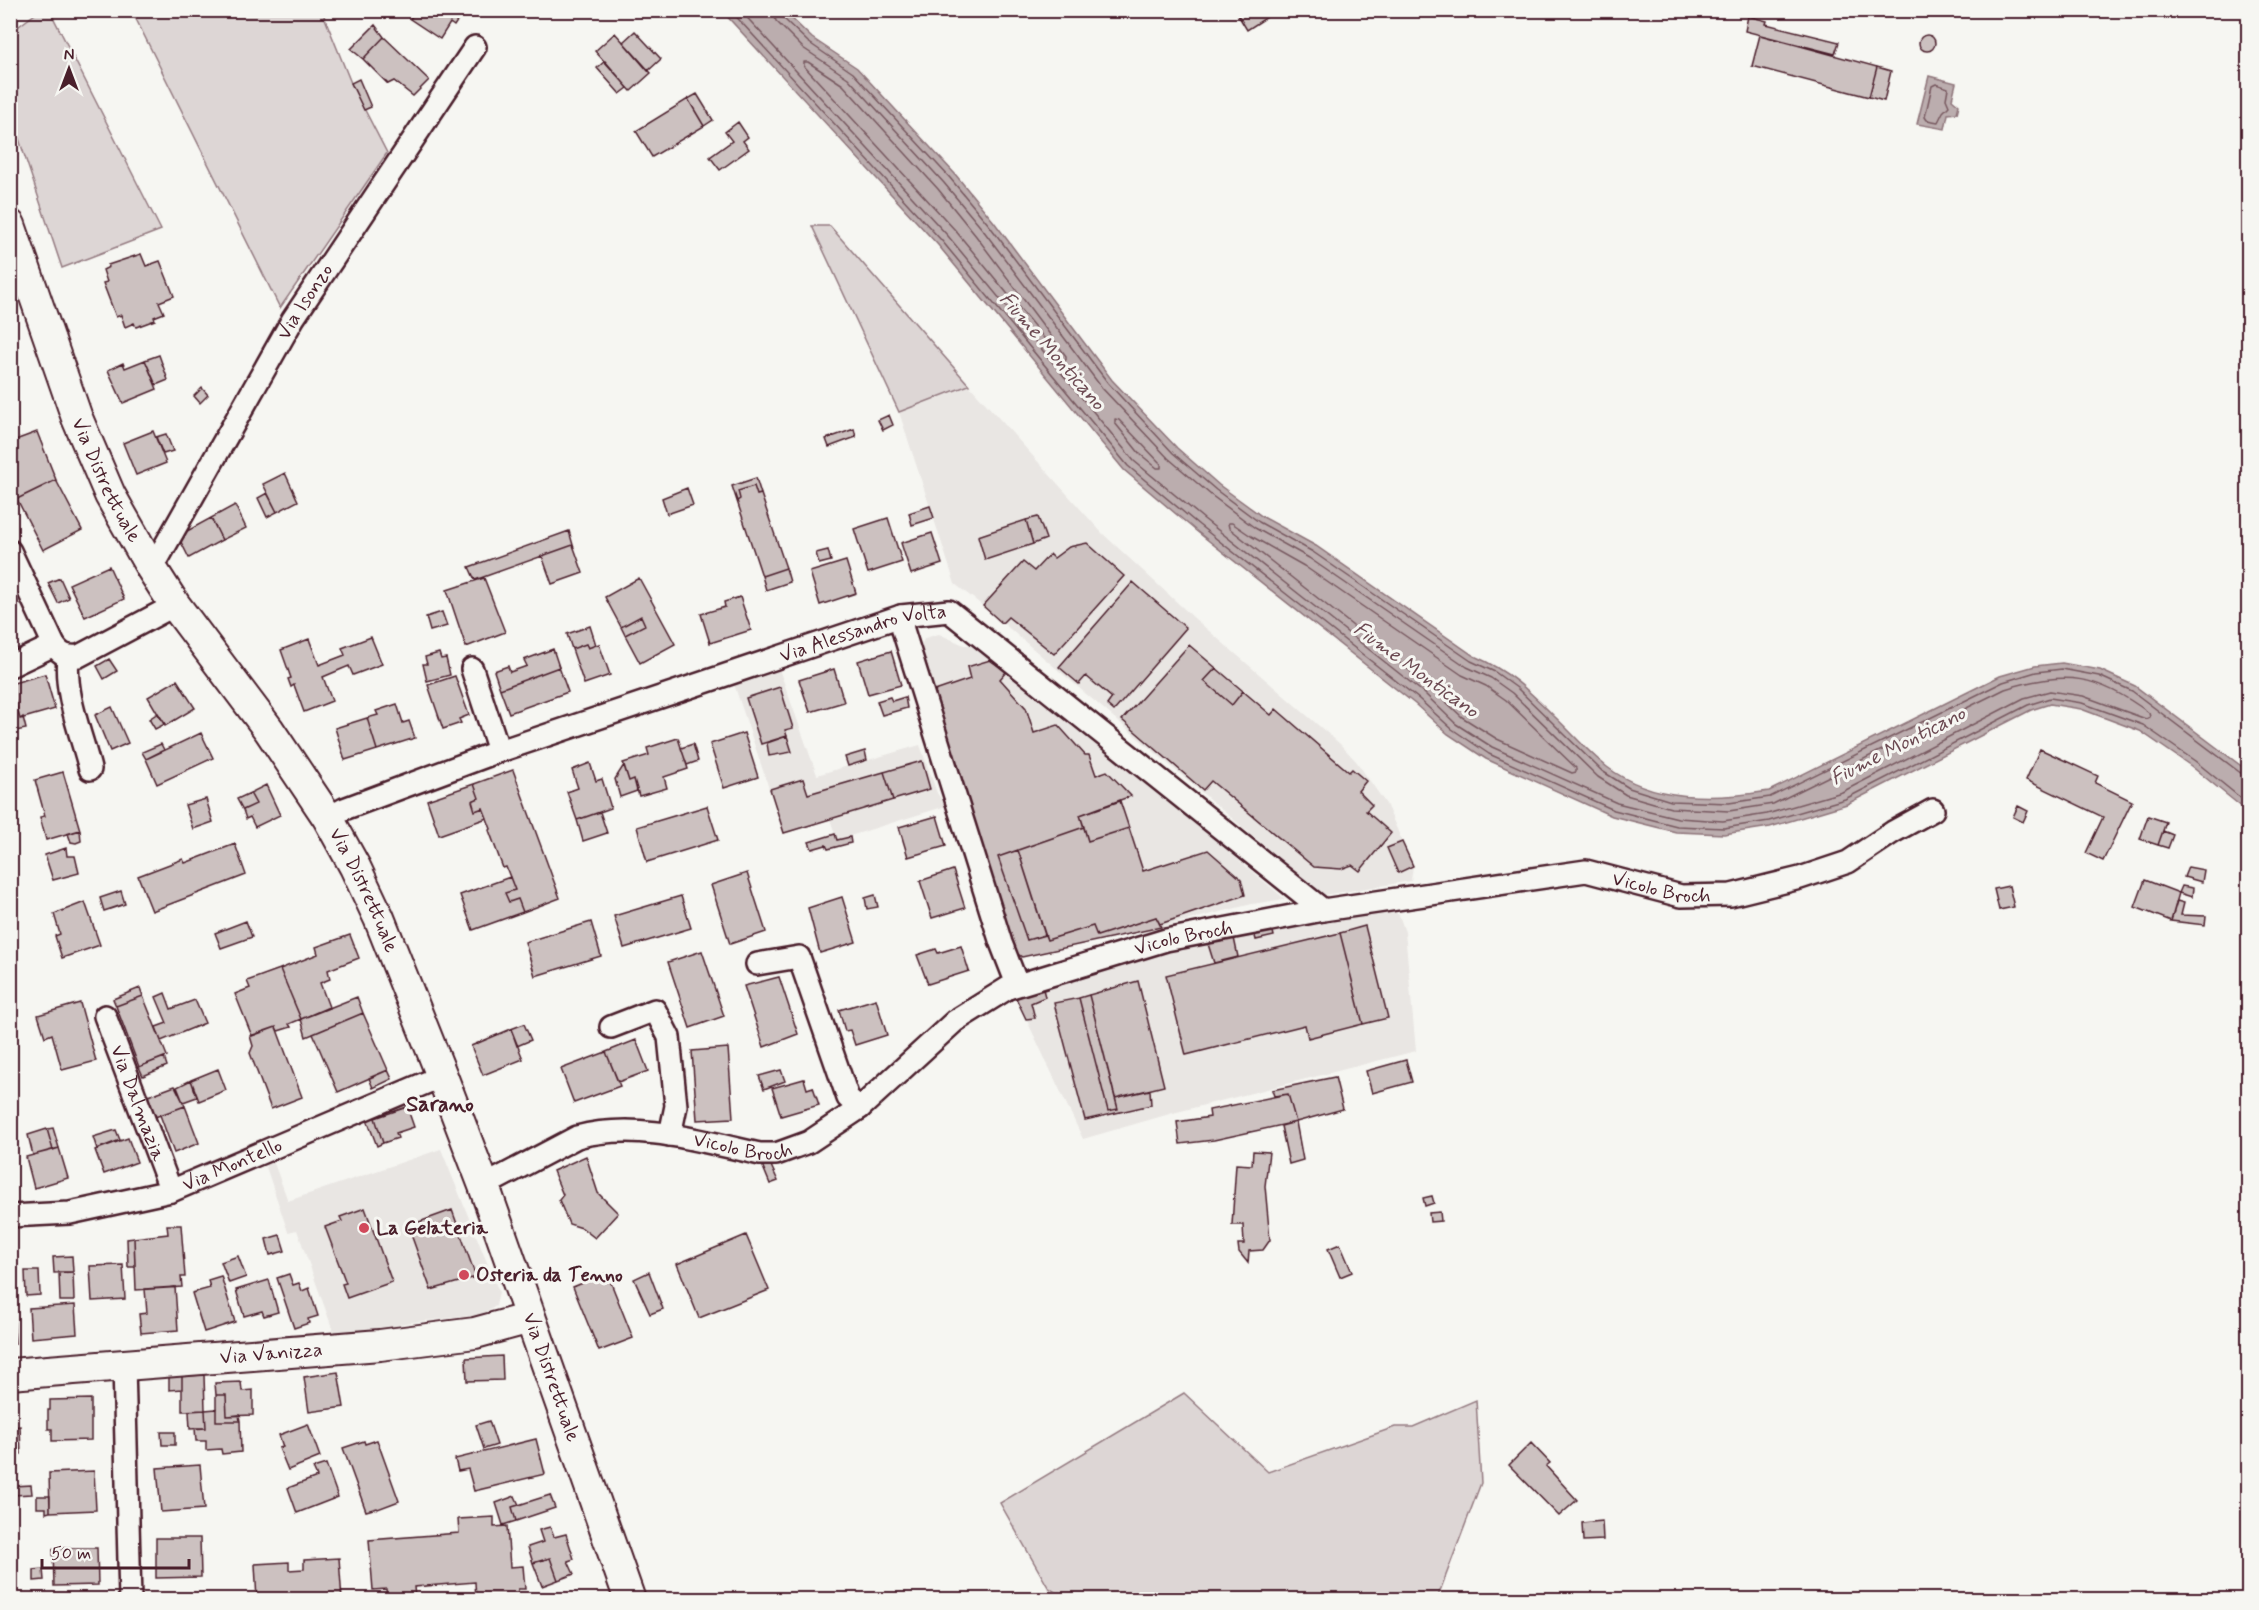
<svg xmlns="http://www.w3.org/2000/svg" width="2259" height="1610" font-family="Mynerve,sans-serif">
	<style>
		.built { fill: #e9e6e3 }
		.green { fill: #ddd6d5; stroke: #947a80; stroke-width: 1.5 }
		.water { fill: #bbadae; stroke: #8e747a; stroke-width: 1.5 }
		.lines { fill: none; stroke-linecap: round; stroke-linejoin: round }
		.shore { stroke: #77585f; stroke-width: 1.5 }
		.building { fill: #ccc1c0; stroke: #4a1f2b; stroke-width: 1.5 }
		.street-casing { stroke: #4a1f2b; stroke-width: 26 }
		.secondary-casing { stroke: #4a1f2b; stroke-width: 34 }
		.street { stroke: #f6f6f2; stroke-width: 21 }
		.secondary { stroke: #f6f6f2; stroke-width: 30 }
		.poi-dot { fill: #d1495b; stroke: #f6f6f2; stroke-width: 2 }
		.labels { text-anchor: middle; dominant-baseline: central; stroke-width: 6; stroke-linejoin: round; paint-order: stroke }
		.street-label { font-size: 20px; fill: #4a1f2b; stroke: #f6f6f2 }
		.poi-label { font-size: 20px; font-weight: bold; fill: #4a1f2b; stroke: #f6f6f2; text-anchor: start }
		.water-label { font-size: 21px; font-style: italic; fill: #6c4a52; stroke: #f6f6f2 }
		.quarter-label { font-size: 22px; font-weight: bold; fill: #4a1f2b; stroke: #f6f6f2 }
	</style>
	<rect width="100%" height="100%" fill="#f6f6f2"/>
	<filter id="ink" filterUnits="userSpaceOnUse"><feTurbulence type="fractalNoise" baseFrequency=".0167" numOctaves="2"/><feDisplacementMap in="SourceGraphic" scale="12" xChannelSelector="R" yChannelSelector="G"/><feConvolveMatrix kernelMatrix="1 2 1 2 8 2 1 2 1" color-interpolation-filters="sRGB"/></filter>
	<g filter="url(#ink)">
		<path class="built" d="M969,385l133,148 92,85 146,126 16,17 30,43 27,62 -2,15 -87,14 -22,-17 -319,-272 -28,-22 -56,-172z
			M939,634l25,11h14l45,34 262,220 -33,5 -91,23 -139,30 -7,-5 -96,-298 1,-8 5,-8z
			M779,669l38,106 103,-30 17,48 9,13 -109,34 -7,-21 -46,14 -50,-149z
			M1390,909l9,6 6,17 11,119 -243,62 -90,26 -71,-150 111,-33z
			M441,1149l58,143 -3,14 -15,9 -76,8 -28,9 -42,4 -38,-106 -9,2 -25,-74 8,-3 17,46z"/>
		<path class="green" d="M39,11h11l111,219 -99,38 -51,-153v-83z
			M132,11h190l29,72 36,70 -107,155z
			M812,226h18l139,159 -70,27z
			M1184,1393l84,79 127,-45h18l63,-27 5,83 -44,116 -370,1 -19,-13 -48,-84z"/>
		<path class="water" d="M722,11h62l28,27 45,30 98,106 39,48 118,158 65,68 42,37 44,32 53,29 158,110c35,15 54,34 80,60 17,16 34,36 53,51 46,35 107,33 162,24l231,-115 35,-10 27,-3 38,7 35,16 113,85v41l-57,-46 -51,-35 -59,-22 -31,-5 -19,6 -184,94 -77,23 -46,7 -48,-2 -64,-16 -126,-57 -38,-25 -33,-30 -220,-174 -71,-60 -186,-225z
			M1929,76l27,7 -4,16 7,6 -2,8 -9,1 -3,15 -28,-5z"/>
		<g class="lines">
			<path class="shore" d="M730,10l212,231 186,225 71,59 220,174 33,30 37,25 125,56 63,16 47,2 45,-7 76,-22 183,-94 22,-7 32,5 61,22 52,36 53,43
				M740,10l208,226 186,225 70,58 220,174 32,31 36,23 125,56 61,15 45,3 44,-7 75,-22 182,-94 26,-7 33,5 63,23 4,-2 -1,-4c-51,-38 -83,-43 -144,-24l-232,115 -44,7 -58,-3 -45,-13 -28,-18 -86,-84 -21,-15 -24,-11 -158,-109 -54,-30 -44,-33 -43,-37 -66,-70 -119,-158 -39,-47 -96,-105 -45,-30 -27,-27 -3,-11
				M780,10l2,7 26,25 45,31 97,105 39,47 119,158 65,70 43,37 43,32 54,30 158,109 24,11 22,16 85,83 27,17 42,13 58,2 41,-6 233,-115 33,-10 26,-3 37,7 33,15 110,83 6,1
				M804,62h4l35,23 95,104 38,47 90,120v4h-4l-107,-130 -151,-164z
				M1936,84l12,4 -2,11 3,7 -6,6 -5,10 -11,-2 -2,-3 7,-31z
				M1115,419l4,1 42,44v4h-4l-17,-14 -25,-31z
				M1228,523h4l19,13 53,30 158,109 24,11 20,14 70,68v4l-4,1 -75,-34 -35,-22 -33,-31 -200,-158z"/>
		</g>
		<path class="building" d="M416,10h41l5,4 -8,12 -4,-3 -10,16 -30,-20z
			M1235,10h43l-31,20z
			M1844,10h30l-1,6z
			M1748,16l19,5 -1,3 73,18 -4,12 -90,-23z
			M375,25l9,12 -21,22 -12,-10z
			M635,31l26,28 -13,12 -25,-29z
			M615,33l36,40 -20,18 -36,-40z
			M1919 43a8 8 0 1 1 16 0a8 8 0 1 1-16 0Z
			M1760,35l117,32 -8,30 -117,-31z
			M384,37l45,43 -16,16 -19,-15 -6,3 -25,-25z
			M605,61l23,27 -8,6 -23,-26z
			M1877,67l14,4 -7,30 -15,-4z
			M359,79l12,28 -7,3 -13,-27z
			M697,94l16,26 -9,6 -16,-27z
			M688,99l16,27 -52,31 -16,-26z
			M738,122l10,15 -5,4 6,8 -29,21 -10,-13 22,-16 -7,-9z
			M141,254l5,12 14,-5 14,35 -15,6 5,11 -10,4 1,3 -19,7 -2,-4 -9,4 -4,-12 -5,2 -13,-34 4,-1 -4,-12 6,-3 -1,-2z
			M159,355l9,25 -12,5 -11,-25z
			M145,360l12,29 -34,14 -15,-33 15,-7 2,5z
			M202,388l6,7 -8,8 -6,-7z
			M889,415l4,10 -10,5 -5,-10z
			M854,429l2,8 -27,10 -3,-8z
			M153,431l13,32 -30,12 -13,-32z
			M37,432l19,48 -39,19 -7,-16v-41z
			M166,434l7,17 -10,3 -7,-17z
			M285,473l13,28 -21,11 -14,-28z
			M756,478l5,16 -4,1 -3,-9 -16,5 2,8 -3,2 -5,-15z
			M56,480l26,50 -39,20 -26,-51z
			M754,486l3,9 4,-1 25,74 -24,8 -25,-75 3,-2 -2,-8z
			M687,488l6,17 -26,9 -5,-16z
			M267,493l10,19 -10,5 -9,-19z
			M235,505l11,23 -24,12 -11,-22z
			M930,506l4,12 -22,7 -3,-12z
			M1038,517l8,22 -13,5 -7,-24z
			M211,518l11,22 -33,18 -11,-22z
			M888,518l14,44 -34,11 -14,-44z
			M1026,520l7,24 -48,16 -7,-24z
			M569,531l4,14 -98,35 -6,-13z
			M932,533l10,31 -31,10 -10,-31z
			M1087,543l37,33 -70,78 -46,-37 -6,6 -19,-17 40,-44 11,9 16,-17 4,4 15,-11z
			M573,545l10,28 -31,11 -10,-28z
			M828,550l3,11 -12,3 -3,-11z
			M846,561l10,32 -36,12 -10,-33z
			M109,566l15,33 -39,18 -16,-33z
			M786,568l4,14 -24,8 -4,-14z
			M60,578l9,20 -11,5 -10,-20z
			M484,578l21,54 -39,15 -19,-57z
			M639,578l36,66 -35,19 -15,-28 20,-10 -4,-9 -20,11 -16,-30z
			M1133,582l53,46 -72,83 -7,-6 5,-7 -26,-22 -7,8 -20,-17z
			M740,597l11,33 -41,13 -9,-29 24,-7 -1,-5z
			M442,612l5,14 -17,5 -4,-14z
			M641,616l4,9 -20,10 -4,-8z
			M590,626l6,19 -8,3 -2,-4 -14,5 -5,-15z
			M371,637l11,27 -29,11 -4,-9 -26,11 9,24 -28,11 -10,-27 -3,2 -3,-8 3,-1 -10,-28 28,-11 10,26 26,-10 -3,-7z
			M586,644l2,4 11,-4 11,31 -26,9 -12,-35z
			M1189,645l27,23 -12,13 28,24 11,-14 28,24 5,-6 73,63 3,-3 14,12 -8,10 14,14 -6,6 25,22 -31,38 -8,-6 -11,4 -27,-2 -103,-86 -8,9 -81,-70z
			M553,649l6,18 -59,22 -6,-18 14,-5 2,6 17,-6 -3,-6z
			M891,651l10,34 -33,9 -10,-33z
			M439,653l2,6 5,-1 4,17 -23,6 -4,-17h4l-2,-7z
			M109,659l8,12 -13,8 -7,-13z
			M990,660l17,11 -7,8 26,29 8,25 24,-8 27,30h4l7,20 11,-4 24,25 -51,19 4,12 -86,30 29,83 18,-5 2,5 46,-14 4,10 59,-19 5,10 -139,30 -7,-5 -83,-260 38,-13 -3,-12z
			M559,667l9,25 -59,21 -9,-24z
			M1216,668l27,23 -11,14 -28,-24z
			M834,669l10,33 -34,10 -11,-32z
			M45,674l10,35 -35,10 -10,-35z
			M455,676l14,39 -10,4 2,4 -18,6 -15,-44z
			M177,680l18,28 -30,18 -17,-29z
			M780,687l13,41 -8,2 2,6 -26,8 -15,-46z
			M890,697l2,4 13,-4 2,11 -25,7 -5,-14z
			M15,703l5,16 3,-2 3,12 -16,3v-28z
			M397,704l6,19 6,-2 6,17 -38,12 -10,-32 11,-3 -2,-4z
			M112,707l16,36 -18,8 -15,-36z
			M158,713l7,11 -10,5 -6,-10z
			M367,718l10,32 -32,10 -10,-32z
			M201,733l12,25 -56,26 -11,-25z
			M744,733l14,44 -34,11 -14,-44z
			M787,736l5,16 -23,4 -2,-13z
			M678,738l10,31 -24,8 3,11 -28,8 -5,-17 -5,2 -6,-18 26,-8 -2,-7z
			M161,744l3,6 -18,9 -4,-7z
			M693,744l5,17 -11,4 -6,-17z
			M2040,749l58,27 -3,7 37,18 -29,60 -17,-8 17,-36 -77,-37z
			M865,751l2,9 -19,6 -3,-9z
			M922,761l8,28 -37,11 -9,-28z
			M590,763l6,18 6,-2 9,29 -34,12 -10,-28 11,-4 -6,-18z
			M624,765l5,16 5,-2 3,12 -17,6 -5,-18z
			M513,770l47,128 -37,14 -5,-13 -9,3 -4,-9 10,-3 -9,-23 -3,1 -14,-38 2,-1 -8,-21 -8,3 -3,-10 7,-3 -5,-14z
			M63,772l17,58 -34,10 -6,-23 5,-1 -10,-36z
			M884,772l9,28 -109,33 -14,-44 33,-10 5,15z
			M474,784l5,14 -7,3 3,10 8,-3 4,10 -48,17 -12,-35z
			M266,785l14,30 -25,12 -5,-10 -4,2 -3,-9 13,-6 -6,-11z
			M250,793l6,11 -13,6 -6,-11z
			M10,798h3l3,30 -6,1z
			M206,799l7,23 -20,7 -8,-24z
			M1120,801l9,27 -41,13 -8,-26z
			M707,806l11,34 -71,22 -10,-35z
			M2018,806l10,5 -5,11 -10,-5z
			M600,812l7,21 -24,8 -6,-21z
			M937,816l9,30 -38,11 -9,-30z
			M2148,816l18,6 -8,23 -18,-6z
			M1084,827l4,14 41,-13 14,43 65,-21 33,29 4,16 -85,29 -4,-7 -59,19 -4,-10 -46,14 -29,-90z
			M80,830l1,11 -5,2 -5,-1 -3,-8z
			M2163,831l10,4 -5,13 -10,-3z
			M835,834l2,6 13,-3 1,6 -23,6 -2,-4 -14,4 -3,-7z
			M1402,842l11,24 -15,7 -11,-25z
			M235,844l11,31 -94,36 -14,-35 45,-17 2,4z
			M66,848l1,8h8l4,17 -26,7 -8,-25z
			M1018,850l27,85 -18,5 -29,-83z
			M2188,867l16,3 -2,12 -18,-5z
			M953,870l12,38 -33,10 -12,-37z
			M747,873l19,59 -36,12 -19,-59z
			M510,877l5,13 -10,3 4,9 9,-3 5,13 -50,18 -13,-35z
			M2145,880l34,13 -8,28 -36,-14z
			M2009,886l5,21 -15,3 -5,-21z
			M2182,886l11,2 -1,9 -13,-4z
			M121,891l4,13 -21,7 -4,-13z
			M875,895l3,12 -11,2 -2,-11z
			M681,896l10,32 -67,20 -10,-32z
			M842,897l14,45 -36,11 -12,-45z
			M2177,901l7,2 -3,12 25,1 -1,9 -34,-4z
			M85,902l15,43 -38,13 -7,-22 5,-2 -6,-20z
			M246,921l6,16 -31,11 -6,-15z
			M591,922l10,34 -66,20 -10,-34z
			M1365,926l23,92 -25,6 -23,-91z
			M1272,928l2,8 -18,4 -2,-8z
			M1340,933l23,91 -55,14 -3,-13 -119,30 -20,-80z
			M350,935l9,23 -31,12 2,9 -10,4 9,24 -28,12 -21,-50 38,-15 -2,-7z
			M1234,938l4,19 -24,6 -6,-19z
			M961,946l8,25 -41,13 -11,-29 19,-6 2,4z
			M702,951l22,65 -34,12 -22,-66z
			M280,969l21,50 -12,5 2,3 -13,4 -2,-4 -24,9 -17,-42 15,-6 -3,-7z
			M779,977l19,57 -34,13 -20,-61z
			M1138,981l26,105 -49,12 -26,-103z
			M140,988l3,8 -27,10 -3,-7z
			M1043,989l2,8 -14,6 4,15 -9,1 -10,-21z
			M165,993l6,16 24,-9 10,23 -44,18 -5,-14 11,-4 -11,-26z
			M1089,995l29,114 -10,2 -29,-113z
			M143,996l24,60 -28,11 -23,-61z
			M357,997l6,16 -57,24 -5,-18z
			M1079,998l29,113 10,-2 -3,-11 35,-8 1,15 -66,15 -31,-117z
			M876,999l11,36 -32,10 -5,-15 -5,1 -6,-21z
			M80,1003l16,58 -34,9 -10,-36 -7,3 -7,-22z
			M363,1013l25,57 -50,22 -25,-58z
			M524,1024l7,16 -14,6 -6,-17z
			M276,1027l26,70 -31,12 -21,-56 3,-7 -3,-10z
			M511,1029l12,30 -40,16 -12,-29z
			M636,1040l12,31 -30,11 -12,-30z
			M728,1048l5,70 -36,2 -5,-69z
			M606,1052l14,34 -46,17 -13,-34z
			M164,1057l3,9 -24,10 -4,-9z
			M1406,1060l6,22 -40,11 -6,-22z
			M218,1069l8,21 -27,11 -8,-21z
			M388,1070l4,9 -19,9 -4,-10z
			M781,1070l4,11 -21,8 -5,-13z
			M1335,1077l8,32 -47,13 -8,-28 -14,2 -2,-6z
			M804,1079l3,10 6,-2 6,18 -38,11 -9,-28z
			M191,1080l6,17 -14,5 -6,-15z
			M175,1086l10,20 -30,11 -7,-21z
			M1288,1094l8,28 -82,18 -34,4 -3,-22 33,-5 -1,-7z
			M405,1102l2,5 -32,11 8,25 -6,3 -11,-29z
			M185,1106l14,37 -25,10 -14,-38z
			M407,1107l7,20 -18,6 2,5 -15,5 -8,-25z
			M1296,1122l7,38 -14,4 -8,-38z
			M53,1128l6,20 -6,2 -6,-21z
			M47,1129l6,21 -20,5 -5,-20z
			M116,1130l4,10 -23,9 -4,-12z
			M128,1138l9,24 -33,12 -9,-24z
			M59,1148l9,30 -34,10 -8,-31z
			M1253,1151l16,1 -4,34 5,54 -7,10 -14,1 -1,12 -9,-11 -1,-8h6l-1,-19h-11l4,-61 16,1z
			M586,1156l12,37 20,20 -23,25 -13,-10 -13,-4 -10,-24 4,-5 -10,-24z
			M767,1157l11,24 -8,3 -10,-24z
			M1432,1196l2,7 -9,3 -2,-8z
			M365,1208l27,74 -45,16 -5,-14 4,-1 -21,-56 17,-6 -2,-4z
			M452,1210l24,67 -45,13 -23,-64z
			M1440,1212l1,9 -11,1 -1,-9z
			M167,1225h14l4,52h-4l1,10 -46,3 -2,-52 34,-4z
			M280,1235l5,16 -15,4 -4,-16z
			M746,1235l23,55 -70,28 -22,-54z
			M134,1238l1,29h-7l-1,-28z
			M1340,1244l12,28 -12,5 -12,-28z
			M72,1256l1,16 -19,1 -1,-16z
			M238,1256l8,21 -17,6 -8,-21z
			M123,1265l2,34 -33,2 -2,-35z
			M25,1271h14l1,24 -14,1z
			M59,1272h14l1,29h-14z
			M649,1272l14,37 -13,5 -16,-35z
			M607,1273l26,65 -34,13 -26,-64z
			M289,1274l4,11 6,-2 3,8 7,-3 9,28 -10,3 1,4 -15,5 -17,-50z
			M221,1276l14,46 -31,10 -12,-39 18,-5 -2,-8z
			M269,1280l9,32 -14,4 -2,-5 -18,5 -8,-26z
			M175,1287l3,43 -37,3 -2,-19 8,-1 -2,-24z
			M75,1305l2,29 -46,4 -2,-30z
			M10,1309h3l2,35h-5z
			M502,1356l1,24 -36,1 -1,-23z
			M338,1372l6,35 -35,5 -5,-35z
			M204,1375l1,35 -23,1v-35z
			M169,1376h13v13l-13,1z
			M241,1382l1,9 11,-1v25l-26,1 -1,-21h-10l-1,-12z
			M216,1395h10l1,21 12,-1 1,6h-24z
			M91,1399v41l-39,1v-12h-4v-19h2v-10z
			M216,1409v12h24l1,31 -19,2 -1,-5 -15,1v-9h-10l-1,-13h11l-1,-18z
			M205,1410l1,18 -16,1 -1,-18z
			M489,1421l8,24 -13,4 -8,-24z
			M308,1424l12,33 -32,13 -9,-22 4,-1 -4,-12z
			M20,1426l1,28h-4l-1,-14 -6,1v-14z
			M161,1432h14v13h-13z
			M536,1439l9,35 -71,17 -6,-22 -10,2 -3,-12z
			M16,1440l2,34 -8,1v-34z
			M377,1440l22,61 -21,8 -1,-1 -11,3 -23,-63 21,-7 1,3z
			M1531,1443l19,20 -4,3 31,34 -18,16 -50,-51z
			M326,1464l12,33 -41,16 -9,-25 29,-11 -4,-9z
			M200,1465l4,44 -43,3 -4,-44z
			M94,1471l2,39 -46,2 -1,-39z
			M31,1485l1,9 -19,1v-9z
			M550,1495l5,13 -39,13 -4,-14z
			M37,1496h13v16l-4,1v-5h-9z
			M515,1496l4,9 -7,2 4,14 -13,4 -7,-22z
			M494,1517v10l13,-1 3,41 13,-1 2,23h-7v11h-42l-1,-18 -61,5 1,10 -28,2 -1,-10 -13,1 -4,-50 90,-7 -1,-14z
			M1602,1521l1,19 -20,1 -1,-18z
			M550,1527l4,10 12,-3 8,25 -6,2 6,13 -16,6 -8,-22 -17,5 -5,-16 15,-5 -4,-12z
			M156,1538h44l1,39 -45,1z
			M65,1548h32l1,37 -44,1 -1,-37z
			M339,1558l3,42h-85l-2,-36 34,-2v8l15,-1v-9z
			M550,1558l8,22 -16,6 -9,-23z
			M43,1569l1,11 -10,1v-11z"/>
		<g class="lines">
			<g class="street-casing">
				<g id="street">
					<path d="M10,551l44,94c7,10 13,12 25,11l96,-51"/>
					<path id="s1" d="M152,569l141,-250 182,-272"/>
					<path d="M901,616l2,14 98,313 16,41"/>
					<path d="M68,657c-4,37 13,76 22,112"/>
					<path d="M10,666l44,-21"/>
					<path d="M472,669l24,73 1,10"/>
					<path id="s2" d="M328,818l16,-9 153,-57 404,-136 48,-5 374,299"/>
					<path d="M757,964l42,-7 49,141 12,10"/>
					<path id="s3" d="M105,1016l66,175"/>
					<path d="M611,1027l44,-17 14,27 7,69 -6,29"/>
					<path id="s4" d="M484,1186l93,-49c61,-16 123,4 183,17h16l33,-12 51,-34 95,-87 53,-33 158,-48 157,-30 263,-39 95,25 50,-1 69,-17 48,-16 45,-30 40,-22"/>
					<path id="s5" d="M10,1216l60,-3 101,-22 271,-115"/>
					<path d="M124,1365l6,235"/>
				</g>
			</g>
			<g class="secondary-casing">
				<g id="secondary">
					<path id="s6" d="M10,225l67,193 33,77 42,74 23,36 94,125 59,88 27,49 24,51 63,158 42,110 146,414"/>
					<path id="s7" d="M10,1374l370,-29 95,-12 55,-15"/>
				</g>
			</g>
			<use href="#street" class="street"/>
			<use href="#secondary" class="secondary"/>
		</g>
	</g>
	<g class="poi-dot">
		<circle cx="364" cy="1228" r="6"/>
		<circle cx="464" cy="1275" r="6"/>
	</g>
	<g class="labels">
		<g class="street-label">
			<text stroke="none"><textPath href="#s1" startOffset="308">Via Isonzo</textPath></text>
			<text stroke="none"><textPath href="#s6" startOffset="273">Via Distrettuale</textPath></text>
			<text stroke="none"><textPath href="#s2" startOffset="567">Via Alessandro Volta</textPath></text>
			<text stroke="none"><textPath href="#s4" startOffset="1263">Vicolo Broch</textPath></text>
			<text stroke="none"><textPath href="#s6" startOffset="759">Via Distrettuale</textPath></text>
			<text stroke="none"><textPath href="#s4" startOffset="777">Vicolo Broch</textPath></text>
			<text stroke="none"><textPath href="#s3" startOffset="93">Via Dalmazia</textPath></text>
			<text stroke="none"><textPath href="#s4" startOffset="273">Vicolo Broch</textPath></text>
			<text stroke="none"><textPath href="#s5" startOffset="230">Via Montello</textPath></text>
			<text stroke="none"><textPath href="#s7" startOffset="262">Via Vanizza</textPath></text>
			<text stroke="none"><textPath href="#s6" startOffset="1281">Via Distrettuale</textPath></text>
		</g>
		<g class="poi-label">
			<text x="376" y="1228">La Gelateria</text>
			<text x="476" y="1275">Osteria da Tenno</text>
		</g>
		<g class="water-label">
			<text transform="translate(1052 351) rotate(49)">Fiume Monticano</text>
			<text transform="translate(1416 670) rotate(36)">Fiume Monticano</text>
			<text transform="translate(1898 746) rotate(-27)">Fiume Monticano</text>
		</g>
		<g class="quarter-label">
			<text x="440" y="1105">Sarano</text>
		</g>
	</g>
	<rect width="2259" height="1610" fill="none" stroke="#f6f6f2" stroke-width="36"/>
	<rect x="18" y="18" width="2223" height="1574" fill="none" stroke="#4a1f2b" stroke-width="2" filter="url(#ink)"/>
	<g transform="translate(69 69)" stroke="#f6f6f2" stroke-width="4.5" paint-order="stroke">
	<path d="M0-4.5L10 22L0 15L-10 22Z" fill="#4a1f2b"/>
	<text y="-9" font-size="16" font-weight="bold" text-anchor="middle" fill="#4a1f2b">N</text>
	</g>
	<path d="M42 1559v9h147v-9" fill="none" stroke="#4a1f2b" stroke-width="3"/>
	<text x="51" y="1559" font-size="18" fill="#4a1f2b" stroke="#f6f6f2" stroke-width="4.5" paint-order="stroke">50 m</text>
</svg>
